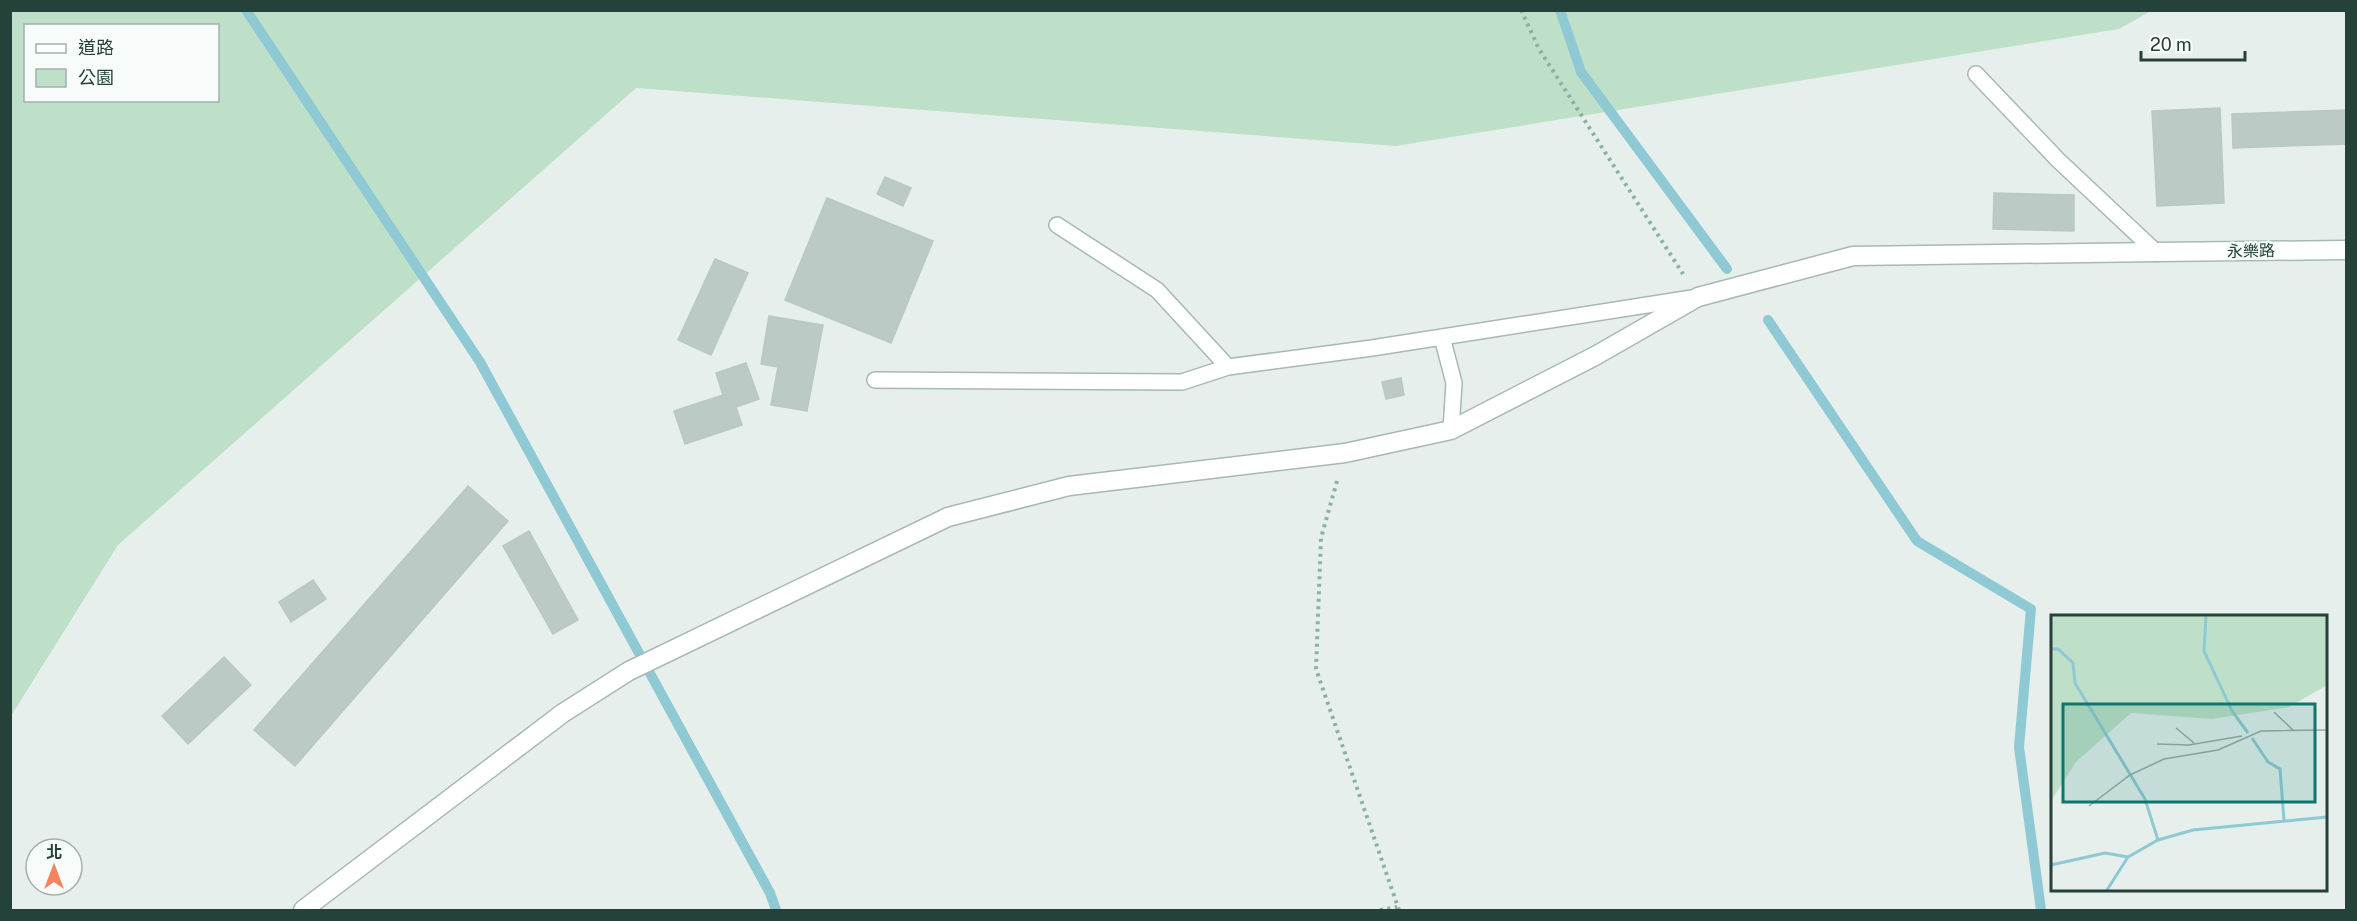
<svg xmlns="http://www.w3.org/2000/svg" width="2357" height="921" font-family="'Public Sans','Noto Sans TC',sans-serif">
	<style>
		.green { fill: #bfe0c8; fill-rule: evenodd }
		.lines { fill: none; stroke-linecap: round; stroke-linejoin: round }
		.stream { stroke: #8ec9d4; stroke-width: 10 }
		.building { fill: #bbcac4; stroke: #b8c9c2; stroke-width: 1.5 }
		.lane-casing { stroke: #a8b8b2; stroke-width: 18 }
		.street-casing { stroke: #a8b8b2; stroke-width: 21 }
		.secondary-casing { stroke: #a4bbb3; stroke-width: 21 }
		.path { stroke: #86b3a5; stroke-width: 4; stroke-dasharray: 3 4.5; stroke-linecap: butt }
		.lane { stroke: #fff; stroke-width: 15 }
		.street { stroke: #fff; stroke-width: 18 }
		.secondary { stroke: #fff; stroke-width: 18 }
		.labels { text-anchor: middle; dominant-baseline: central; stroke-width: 4.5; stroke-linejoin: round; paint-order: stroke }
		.street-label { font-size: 16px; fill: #24423a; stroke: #f7fbf9 }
		.inset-river { fill: none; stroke: #8ec9d4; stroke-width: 3 }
		.inset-road { fill: none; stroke: #98aaa4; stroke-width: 1.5 }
		.view { fill: #0f766e; fill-opacity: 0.15; stroke: #0f766e; stroke-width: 3 }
		.inset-edge { fill: none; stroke: #24423a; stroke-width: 3 }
	</style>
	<rect width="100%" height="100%" fill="#e6efeb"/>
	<path class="green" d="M11,10h2140v1l-32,18 -723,117 -760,-58 -518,457 -107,171zM26,26h192v74h-192z"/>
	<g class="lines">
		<path class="stream" d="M246,10l234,352 290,531 6,17
			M1560,10l21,62 146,197
			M1768,320l149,221 114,68 -12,138 22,163"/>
	</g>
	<path class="building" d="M2220,108l4,95 -67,3 -5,-95z
		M2346,110v34l-113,4 -1,-34z
		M885,177l26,11 -8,18 -26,-12z
		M1994,193l80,2v36l-81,-2z
		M827,198l106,43 -42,102 -106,-43z
		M715,259l33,14 -37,82 -33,-15z
		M769,316l54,9 -16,86 -36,-6 7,-38 -17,-3z
		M746,363l13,36 -23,8 6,18 -57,19 -11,-33 49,-16 -7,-22z
		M1401,378l3,17 -18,4 -4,-17z
		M468,486l40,35 -213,245 -41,-36z
		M529,531l49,89 -25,14 -50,-88z
		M313,580l13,19 -35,23 -12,-20z
		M224,657l27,28 -63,59 -26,-28z"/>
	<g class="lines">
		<g class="lane-casing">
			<path id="lane" d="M1976,74l82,86 98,92
				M1057,225l100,65 71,77
				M1442,337l12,46 -3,47
				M875,380l307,2 46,-15 144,-19 320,-50"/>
		</g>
		<g class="street-casing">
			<path id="street" d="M303,910l260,-197 66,-42 319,-154 121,-31 276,-33 106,-23 144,-74 103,-59 155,-41 303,-4"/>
		</g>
		<g class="secondary-casing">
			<path id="secondary" d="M2156,252l190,-2"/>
		</g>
		<path class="path" d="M1521,10l18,39 144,225
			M1337,481l-16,57 -5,131 83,241
			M1380,910l17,-3"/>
		<use href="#lane" class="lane"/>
		<use href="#street" class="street"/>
		<use href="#secondary" class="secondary"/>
	</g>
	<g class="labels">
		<g class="street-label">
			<text transform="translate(2251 251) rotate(-1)">永樂路</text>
		</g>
	</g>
	<g transform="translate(2051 615)">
		<rect width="276" height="276" fill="#e6efeb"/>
		<path d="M0,1h276v69l-38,22 -77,12 -81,-6 -55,49 -25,39z" fill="#bfe0c8"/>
		<path class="inset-river" d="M155,1l-2,35 28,60 16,22M0,34h7l15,14 2,20 70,116 13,41M201,123l16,24 12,7 4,51M0,250l54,-12 23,4M56,275l21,-33 30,-17 35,-10 134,-13"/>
		<path class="inset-road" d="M223,97l19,18M125,113l18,15M106,129l32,1 53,-9M38,191l41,-31 34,-16 54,-9 43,-19 66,-1"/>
		<path class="view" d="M12,89h252v98h-252z"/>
		<rect width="276" height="276" class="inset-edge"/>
	</g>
	<rect width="2357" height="921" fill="none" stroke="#24423a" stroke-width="24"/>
	<rect x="24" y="24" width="195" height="78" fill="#f7fbf9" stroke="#a3b1ad" stroke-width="1.5"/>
	<rect x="36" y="44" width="30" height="9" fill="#ffffff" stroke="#a3b1ad" stroke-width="1.5"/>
	<text x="78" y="54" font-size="18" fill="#24423a">道路</text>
	<rect x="36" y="69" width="30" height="18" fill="#bfe0c8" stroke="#a3b1ad" stroke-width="1.5"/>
	<text x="78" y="84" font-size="18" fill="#24423a">公園</text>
	<g transform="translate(54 867)"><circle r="28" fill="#f7fbf9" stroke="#a3b1ad" stroke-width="1.5"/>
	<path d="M0-4.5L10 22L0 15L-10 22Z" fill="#f4845f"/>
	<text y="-9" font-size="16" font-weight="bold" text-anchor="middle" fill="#24423a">北</text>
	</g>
	<path d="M2141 51v9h104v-9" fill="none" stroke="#24423a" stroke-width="3"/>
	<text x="2150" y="51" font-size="18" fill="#24423a" stroke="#f7fbf9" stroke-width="4.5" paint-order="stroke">20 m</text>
</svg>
